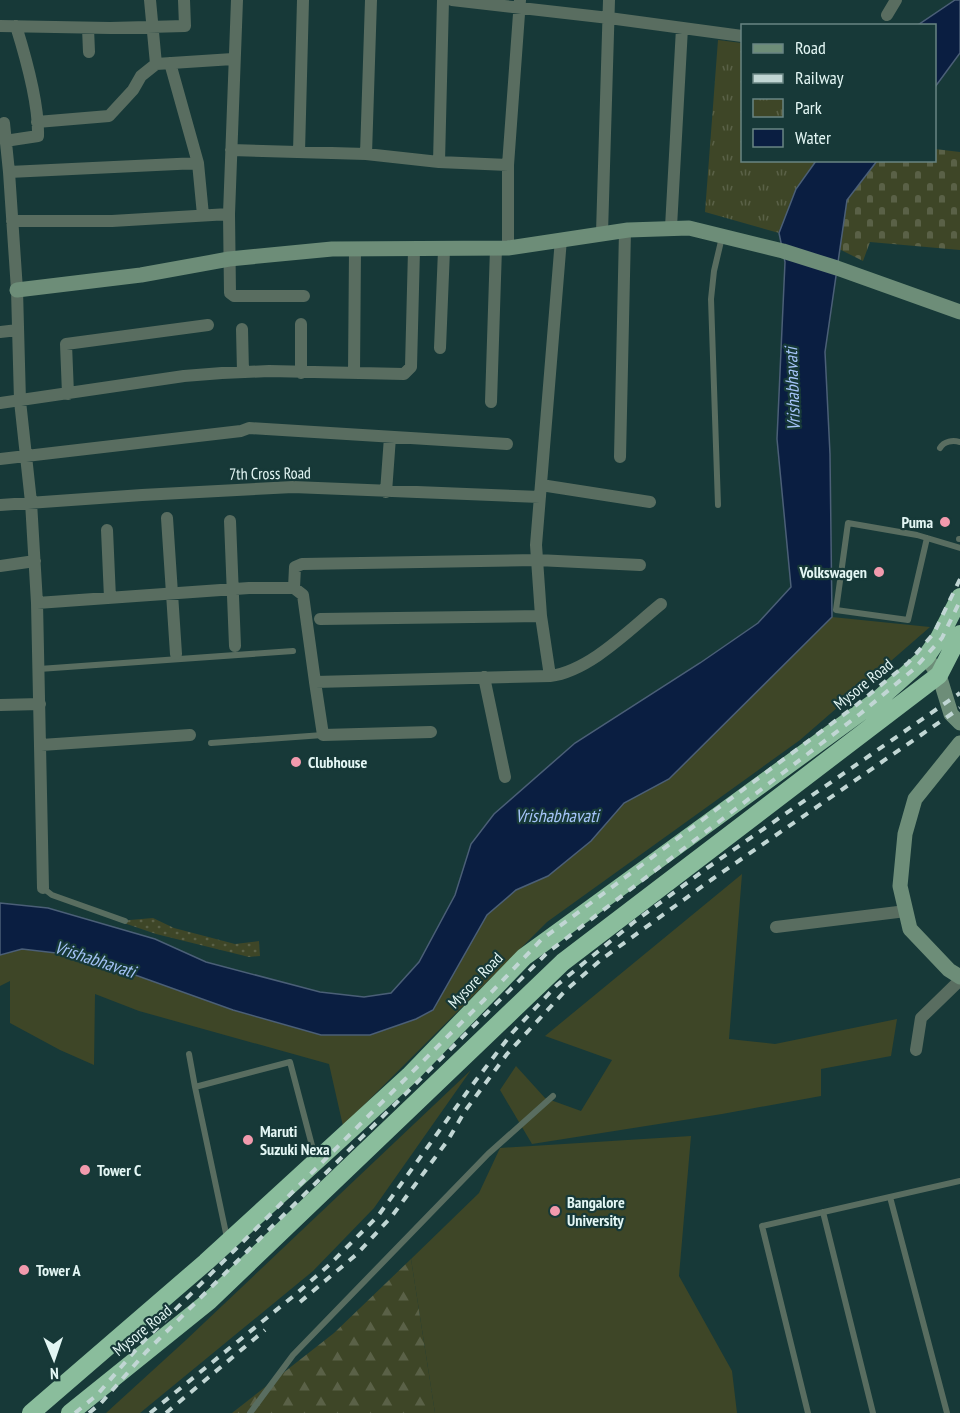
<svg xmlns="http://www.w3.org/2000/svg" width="960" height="1413" font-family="'PT Sans Narrow',sans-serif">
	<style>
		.grass { fill: #3e4627 }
		.forest { fill: url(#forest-firs) }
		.cemetery { fill: url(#cemetery-stones) }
		.park { fill: url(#park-tufts) }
		.garden { fill: url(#garden-dots) }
		.water { fill: #0a1e41; stroke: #4b5f77; stroke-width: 1.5 }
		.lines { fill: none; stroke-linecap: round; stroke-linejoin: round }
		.lane { stroke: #596d60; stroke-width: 6 }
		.street { stroke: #596d60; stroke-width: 12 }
		.secondary { stroke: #6d8d78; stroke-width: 15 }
		.highway { stroke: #8abd9c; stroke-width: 18 }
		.rail { stroke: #c1d6d4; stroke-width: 4; stroke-dasharray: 8 8; stroke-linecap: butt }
		.poi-dot { fill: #f29aad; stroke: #173938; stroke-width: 2 }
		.labels { text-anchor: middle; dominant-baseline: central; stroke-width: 4.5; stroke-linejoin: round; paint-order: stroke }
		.street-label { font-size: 16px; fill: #e3f6f4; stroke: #173938 }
		.poi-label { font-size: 16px; font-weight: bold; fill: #e3f6f4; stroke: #173938; text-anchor: start }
		.water-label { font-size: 18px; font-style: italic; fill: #a5c4f8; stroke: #173938 }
	</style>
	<defs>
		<pattern id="forest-firs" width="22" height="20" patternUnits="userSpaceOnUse" patternTransform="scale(1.5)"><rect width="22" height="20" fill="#3e4627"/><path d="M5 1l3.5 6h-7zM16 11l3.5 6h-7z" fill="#5a6147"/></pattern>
		<pattern id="cemetery-stones" width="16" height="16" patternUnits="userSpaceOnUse" patternTransform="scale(1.5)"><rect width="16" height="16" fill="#3e4627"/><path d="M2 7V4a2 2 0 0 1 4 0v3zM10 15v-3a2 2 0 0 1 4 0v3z" fill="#5a6147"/></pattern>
		<pattern id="park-tufts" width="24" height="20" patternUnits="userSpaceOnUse" patternTransform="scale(1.5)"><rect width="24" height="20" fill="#3e4627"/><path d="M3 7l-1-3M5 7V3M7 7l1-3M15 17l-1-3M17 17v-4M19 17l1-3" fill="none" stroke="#5a6147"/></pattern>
		<pattern id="garden-dots" width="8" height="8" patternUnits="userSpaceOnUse" patternTransform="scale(1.5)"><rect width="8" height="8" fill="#3e4627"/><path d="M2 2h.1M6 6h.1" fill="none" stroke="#5a6147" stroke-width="1.8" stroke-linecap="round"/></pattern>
	</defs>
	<rect width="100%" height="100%" fill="#173938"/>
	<path class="grass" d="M832,617l98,10 -130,113 -253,182 -204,204 -14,-62 -190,-53 -44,-17 -1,71 -34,-15 -50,-27v-42l-10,5v-31l22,-6 60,7 151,54 88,25h49l46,-16 17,-9 54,-95 29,-25 32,-14 43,-35 33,-38 45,-24z
		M742,874l-13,165 46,5 122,-25 -6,37 -70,13v27l-99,18 -190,30 -32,-54 16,-24 29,32 36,13 31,-51 -67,-24z
		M471,1070l-97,138 -61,63 -173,142h-34l80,-73z
		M691,1136l-12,140 53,95 5,42h-302l-24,-154 68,-66 21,-45z"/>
	<path class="forest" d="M411,1259l24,154h-203l102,-80z"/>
	<path class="cemetery" d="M935,149l25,3v98l-90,-8 -7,19 -24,-12 8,-49 30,-39 57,-1z"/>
	<path class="park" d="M718,40l24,3v117l74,1 -20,28 -17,44 -74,-21z"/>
	<path class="garden" d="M153,918l21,10 61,16 24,-3 1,15 -11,1 -93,-23 -38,-13z"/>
	<path class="water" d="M955,0h5v53l-25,34 -1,-61 -16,-1z
		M816,161h61l-30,39 -22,152 5,102 2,163 -163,162 -45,24 -33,38 -43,35 -32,14 -29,25 -54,95 -17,9 -46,16h-49l-88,-25 -151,-54 -60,-7 -22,6v-52l48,5 107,31 51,23 114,30 44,5 27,-4 28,-31 36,-67 16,-51 23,-30 81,-71 125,-80 58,-40 33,-36 -14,-148 8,-177 -6,-29 17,-44z"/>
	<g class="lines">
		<path class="lane" d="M940,448c4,-7 13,-8 20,-6
			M718,505l-7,-206 3,-28 8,-34
			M927,538l-19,82 -72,-10 12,-87 69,12 43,13
			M959,539h1
			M39,669l254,-18
			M211,743l112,-8
			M43,888l9,7 73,26
			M189,1054l6,33
			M890,1197l57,216
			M823,1212l50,201
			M227,1238l-32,-151 95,-25 25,95
			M250,1413l43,-58 195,-201 65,-58
			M808,1413l-46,-187 198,-45"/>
		<path class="street" d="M150,0l6,64 77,-5
			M237,0l-8,214 1,79 4,3h70
			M452,0l157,18 133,18
			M887,15l9,-15
			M0,26l110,2 75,-2 -1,-26
			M88,28l1,24
			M37,122l72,-6 24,-26 8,-14 15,-12
			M4,123l5,49 8,118 3,111 11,101 6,101 6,285
			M5,141l33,-5c1,-32 -12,-78 -22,-110
			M231,150l135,4 73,8 4,-162
			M299,152l4,-152
			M366,154l5,-154
			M439,162l69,3
			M198,163l5,52
			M9,172l189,-9 -28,-100
			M12,221h100l117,-7
			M671,227l11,-199
			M602,233l7,-233
			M508,248v-83l12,-165
			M301,324v49
			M242,329l1,43
			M0,332l18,-2
			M440,348l4,-98
			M354,373l1,-123
			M68,394l-2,-50 142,-19
			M491,402l5,-154
			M0,403l184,-27 38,-3 47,-2 135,3 7,-7 3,-117
			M620,457l5,-226
			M0,459l241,-28 8,-3 258,16
			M541,485l109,17
			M386,492l4,-55
			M0,505l142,-10 151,-8 247,10
			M167,518l9,136
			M230,521l5,125
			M107,530l3,68
			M0,566l35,-5
			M294,588l1,-21 7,-3 235,-4 103,5
			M37,603l212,-15h45l9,7 12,87 235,-6 -9,-60 -5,-71 25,-306
			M320,619l221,-3
			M550,676c40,-5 80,-47 111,-72
			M484,677l21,100
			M315,682l8,53 108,-3
			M0,705l40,-1
			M41,745l149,-10
			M776,927l130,-16
			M916,1050l5,-32 39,-38"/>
		<path class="secondary" d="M17,290l124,-15 88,-16 103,-10 176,-1 120,-18 61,-2 94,23 54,17 123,44
			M926,657l13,18 12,39 9,9
			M960,743l-45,56 -10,35 -5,52 10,43 39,41 11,7"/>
		<path class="highway" d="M31,1413l175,-151 203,-186 115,-119 356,-259 46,-41 13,-19 21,-41
			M70,1413l139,-112 354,-339 376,-287 21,-41"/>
		<path class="rail" d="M300,1302l57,-48 35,-38 56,-76 17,-29 42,-57 59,-64 36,-31 109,-79 249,-172
			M75,1413l22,-18 43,-50 344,-345 57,-60 313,-233 54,-44 26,-30 26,-54
			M89,1413l12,-10 45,-51 401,-399 313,-239 54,-45 28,-31 18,-37
			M150,1413l146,-119 33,-29 49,-49 92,-128 42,-55 45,-48 77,-63 73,-54 253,-175
			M166,1413l99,-83"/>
	</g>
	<g class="poi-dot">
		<circle cx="945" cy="522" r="6"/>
		<circle cx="879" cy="572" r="6"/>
		<circle cx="296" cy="762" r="6"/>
		<circle cx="248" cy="1140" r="6"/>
		<circle cx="85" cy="1170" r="6"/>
		<circle cx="555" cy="1211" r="6"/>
		<circle cx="24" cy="1270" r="6"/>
	</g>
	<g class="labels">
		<g class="street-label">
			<text transform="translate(270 473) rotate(-1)">7th Cross Road</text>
			<text transform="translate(863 684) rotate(-39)">Mysore Road</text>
			<text transform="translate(475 980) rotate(-46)">Mysore Road</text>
			<text transform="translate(142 1330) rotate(-39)">Mysore Road</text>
		</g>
		<g class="poi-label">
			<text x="933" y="522" text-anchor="end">Puma</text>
			<text x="867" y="572" text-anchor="end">Volkswagen</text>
			<text x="308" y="762">Clubhouse</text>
			<text x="260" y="1131">Maruti<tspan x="260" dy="18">Suzuki Nexa</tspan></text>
			<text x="97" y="1170">Tower C</text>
			<text x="567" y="1202">Bangalore<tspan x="567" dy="18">University</tspan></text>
			<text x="36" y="1270">Tower A</text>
		</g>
		<g class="water-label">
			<text transform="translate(792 389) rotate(-92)">Vrishabhavati</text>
			<text x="557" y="815">Vrishabhavati</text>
			<text transform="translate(95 959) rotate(18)">Vrishabhavati</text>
		</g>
	</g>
	<rect x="741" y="24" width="195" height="138" fill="#173938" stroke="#698583" stroke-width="1.5"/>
	<rect x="753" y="44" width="30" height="9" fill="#6d8d78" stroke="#698583" stroke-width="1.5"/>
	<text x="795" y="54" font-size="18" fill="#e3f6f4">Road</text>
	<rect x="753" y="74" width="30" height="9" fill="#c1d6d4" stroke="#698583" stroke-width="1.5"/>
	<text x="795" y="84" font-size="18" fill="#e3f6f4">Railway</text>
	<rect x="753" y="99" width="30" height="18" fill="url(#park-tufts)" stroke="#698583" stroke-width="1.5"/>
	<text x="795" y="114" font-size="18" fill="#e3f6f4">Park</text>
	<rect x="753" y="129" width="30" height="18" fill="#0a1e41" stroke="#698583" stroke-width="1.5"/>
	<text x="795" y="144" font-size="18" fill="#e3f6f4">Water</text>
	<g transform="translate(54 1359) rotate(178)" stroke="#173938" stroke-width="4.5" paint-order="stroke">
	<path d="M0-4.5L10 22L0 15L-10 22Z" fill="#e3f6f4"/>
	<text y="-9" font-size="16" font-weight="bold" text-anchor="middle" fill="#e3f6f4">N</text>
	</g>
</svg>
